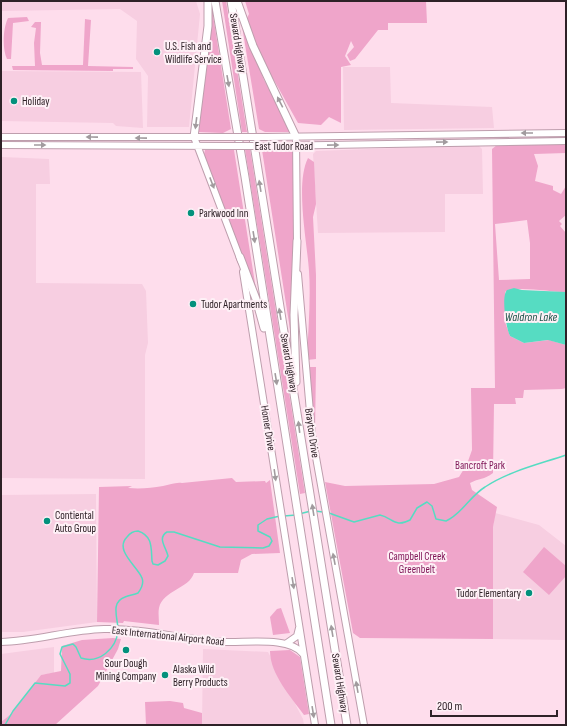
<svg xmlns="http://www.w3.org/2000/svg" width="567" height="726" font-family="'Sofia Sans Condensed',sans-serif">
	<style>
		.built { fill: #f7cee1 }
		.green { fill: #efa5ca; fill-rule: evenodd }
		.water { fill: #56dcc2 }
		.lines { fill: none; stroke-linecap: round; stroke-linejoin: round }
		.stream { stroke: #56dcc2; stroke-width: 1.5 }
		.major-casing { stroke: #be9ead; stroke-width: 8 }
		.highway-casing { stroke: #be9ead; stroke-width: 9 }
		.major { stroke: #fff; stroke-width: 6 }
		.highway { stroke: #fff; stroke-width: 7 }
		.major-bridge-casing { stroke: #be9ead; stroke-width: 8; stroke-linecap: butt }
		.major-bridge { stroke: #fff; stroke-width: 6 }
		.oneway { fill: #a19b9e }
		.poi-dot { fill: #02917c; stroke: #fef0f6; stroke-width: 1.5 }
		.labels { text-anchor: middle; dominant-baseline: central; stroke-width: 4; stroke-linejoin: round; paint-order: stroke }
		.street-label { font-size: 11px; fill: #2e2127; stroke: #fef0f6 }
		.poi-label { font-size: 11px; fill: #2e2127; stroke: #fef0f6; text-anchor: start }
		.park-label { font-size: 11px; fill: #7f1456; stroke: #fef0f6 }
		.water-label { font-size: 12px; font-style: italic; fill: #1a5247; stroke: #fef0f6 }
	</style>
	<rect width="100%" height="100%" fill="#feddec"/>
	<path class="built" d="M1,1h195l4,13 -11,113h-42l1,-51 -12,-17 1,-38 -17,-12 -119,2z
		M343,67h47l1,36 101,4 2,21 -150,2z
		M1,71l140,1 2,56 -27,-2 -3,-3 -112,-2z
		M478,145l4,4 1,45h-38v38l-127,1 -5,-79 3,-3z
		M2,157l47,2 1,25h-14v99l106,1 4,7 2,52 -3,12v124l-144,-1z
		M96,494l1,128 -74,10h-22v-137z
		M495,513l44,12 27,21v94l-73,-1v-112z
		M54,647v26l-13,2 -30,39 -10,8v-68z
		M203,649l65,3 35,67 1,6h-102z"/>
	<path class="green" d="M222,1h4l21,131h-5z
		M245,1h181l1,22h-39v7h-10l-23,29 -5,2 -3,-6 7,-8 -3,-6 -6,15 6,9 -10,2v56l-12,-6 -8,8 -23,-2 -42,-75 -9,-30 2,-4z
		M212,9l19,120 -8,4 -25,-1z
		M27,17l2,4 -16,2 -2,36h-4c-5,-10 -4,-31 1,-41z
		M85,19l6,1 -3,46 45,1v2h-20v2l-100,-1 -1,-4h23l-1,-23 2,-15 -5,-1 4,-5h6l-1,31 2,12h41z
		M241,20l23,60 27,52h-26l-6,-3z
		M497,145h69v8l-32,1 4,12 -3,15 18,5v4l8,4 5,-8v29l-7,6 3,3 -2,2 6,7v59c-14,0 -53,-7 -61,0v30l5,14 14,7 25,-3 17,5v43l-4,1 -38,1 -1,8h-8l1,6h-22l-1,69c-9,7 -14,5 -23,10l2,7 25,17 -4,20v112l-133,-1 -7,-5 -28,-151 20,4 89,-2 25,-7 8,-13 5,-14 -1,-62h24l-3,-239zM527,220l3,23v36l-31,1 -4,-56z
		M245,149h5l55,344 -5,1z
		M205,150h29l23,146 -53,-142z
		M262,150l31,1v184l-2,1z
		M308,158l6,4 2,42 -3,13 3,58v84l-9,1c1,-29 4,-60 2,-89 -2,-30 -14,-87 -1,-113z
		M308,367h8l-1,66 -4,-18z
		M232,478l4,4 29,-1 1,2 4,-3 10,73 -28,1 -11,6 -3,13h-44c-5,16 -31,17 -35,35 -1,5 0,11 0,17l-35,-4 -1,2 -26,-1 2,-135 33,-1 -4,2c13,1 23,0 35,-2 7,-1 12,-4 19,-3z
		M544,547l22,19v10l-17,19 -26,-23z
		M281,608l9,25 -17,2 -3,-18 7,-8z
		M113,638l8,1 -3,10 -20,37 -43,39h-54v-3l10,-8 30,-39 20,-4 1,-25 20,-6z
		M290,650l10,7 9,57 -5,1c-13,-18 -34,-41 -34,-64z
		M170,701l13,2 1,5 18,5v12h-56l-1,-23z"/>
	<path class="water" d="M514,288l8,2 44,2v53l-18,-5 -24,3 -14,-7c-4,-8 -9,-40 -3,-46z"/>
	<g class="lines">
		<path class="stream" d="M315,511l8,1
			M329,513l25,9 26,-7c13,3 15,13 30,5l7,-12 10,-6 5,4 4,13 10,2c16,-7 24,-25 39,-34 24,-16 55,-23 81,-32
			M299,514l12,-3
			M284,516l12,-1
			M118,628c-1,-12 -7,-26 7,-31 5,-2 9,-2 13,-4 3,-4 6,-10 4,-15 -5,-12 -28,-28 -15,-41 3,-4 6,-6 11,-6 15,5 13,17 14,30l1,3 5,1 7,-4 3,-5c-2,-9 -11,-18 -1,-24h7l46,15 43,1 6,-2 3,-5 -2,-4 -12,-6v-6l9,-6 13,-3
			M5,725l8,-14 22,-28 30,3 5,-3v-9l-10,-20 2,-7 11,-3 3,3 5,11c18,6 35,-9 37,-27"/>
		<g class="major-casing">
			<path id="major" d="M1,137h227
				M194,137l47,124
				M266,137l300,-4
				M296,137l1,108
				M1,145l229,1
				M266,146l300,-5
				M243,272l72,453
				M298,274l14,161 52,290
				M1,642c35,-1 68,-12 103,-13 41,-1 80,11 121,13 21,1 65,-6 78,12
				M287,643l10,-7 2,-8"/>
		</g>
		<g class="highway-casing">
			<path id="highway" d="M215,1l30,176 86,548
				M231,1l116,724
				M237,1l16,45 43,91
				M194,137l14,-111v-25
				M240,257l16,42 8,29
				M296,382l-2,-67 3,-74"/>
		</g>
		<use href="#major" class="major"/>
		<use href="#highway" class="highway"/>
		<g class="major-bridge-casing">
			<path id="major-bridge" d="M228,137h38
				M230,146h36"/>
		</g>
		<use href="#major-bridge" class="major-bridge"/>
	</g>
	<defs><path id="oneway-solid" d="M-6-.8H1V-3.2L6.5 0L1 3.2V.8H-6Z"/></defs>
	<g class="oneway">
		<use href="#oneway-solid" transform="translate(228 81) rotate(80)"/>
		<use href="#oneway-solid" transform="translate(280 102) rotate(-117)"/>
		<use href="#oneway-solid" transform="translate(196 123) rotate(97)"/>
		<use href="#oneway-solid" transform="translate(527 133) rotate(180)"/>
		<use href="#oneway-solid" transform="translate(92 137) rotate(-179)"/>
		<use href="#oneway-solid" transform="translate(141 138) rotate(-179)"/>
		<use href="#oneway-solid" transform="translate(442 142) rotate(-1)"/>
		<use href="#oneway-solid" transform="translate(40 145)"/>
		<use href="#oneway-solid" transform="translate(333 145) rotate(-1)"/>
		<use href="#oneway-solid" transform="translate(212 183) rotate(69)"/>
		<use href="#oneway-solid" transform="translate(260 186) rotate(-99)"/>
		<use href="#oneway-solid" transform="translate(254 237) rotate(81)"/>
		<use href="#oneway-solid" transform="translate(280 314) rotate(-99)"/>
		<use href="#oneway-solid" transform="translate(276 379) rotate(81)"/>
		<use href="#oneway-solid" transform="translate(299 427) rotate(-97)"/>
		<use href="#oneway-solid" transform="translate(275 475) rotate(82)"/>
		<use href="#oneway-solid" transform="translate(313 510) rotate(-99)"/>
		<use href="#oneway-solid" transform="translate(334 559) rotate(-101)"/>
		<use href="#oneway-solid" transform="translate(293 583) rotate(81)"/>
		<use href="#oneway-solid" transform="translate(332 631) rotate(-99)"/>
		<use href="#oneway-solid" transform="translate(357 687) rotate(-100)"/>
		<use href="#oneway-solid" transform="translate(313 712) rotate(81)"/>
	</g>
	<g class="poi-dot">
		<circle cx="157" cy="52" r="4"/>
		<circle cx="14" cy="101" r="4"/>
		<circle cx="191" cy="213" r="4"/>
		<circle cx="193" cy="304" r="4"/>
		<circle cx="47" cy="521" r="4"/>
		<circle cx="529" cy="593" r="4"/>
		<circle cx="126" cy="650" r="4"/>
		<circle cx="165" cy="675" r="4"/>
	</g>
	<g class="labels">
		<g class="street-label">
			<text transform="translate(238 43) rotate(81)">Seward Highway</text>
			<text x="284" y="146">East Tudor Road</text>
			<text transform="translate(289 363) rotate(80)">Seward Highway</text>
			<text transform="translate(268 428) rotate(81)">Homer Drive</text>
			<text transform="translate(312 433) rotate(82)">Brayton Drive</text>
			<text transform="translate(168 636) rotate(6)">East International Airport Road</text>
			<text transform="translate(340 683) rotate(81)">Seward Highway</text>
		</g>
		<g class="poi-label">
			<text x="165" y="46">U.S. Fish and<tspan x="165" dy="13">Wildlife Service</tspan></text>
			<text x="22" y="101">Holiday</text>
			<text x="199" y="213">Parkwood Inn</text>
			<text x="201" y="304">Tudor Apartments</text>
			<text x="55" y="515">Contiental<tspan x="55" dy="13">Auto Group</tspan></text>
			<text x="521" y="593" text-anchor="end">Tudor Elementary</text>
			<text x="126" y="663" text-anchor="middle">Sour Dough<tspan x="126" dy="13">Mining Company</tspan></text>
			<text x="173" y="669">Alaska Wild<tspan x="173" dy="13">Berry Products</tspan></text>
		</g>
		<g class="park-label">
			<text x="480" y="465">Bancroft Park</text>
			<text x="417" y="556">Campbell Creek<tspan x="417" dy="13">Greenbelt</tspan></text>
		</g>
		<g class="water-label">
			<text x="531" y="317">Waldron Lake</text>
		</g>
	</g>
	<rect width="567" height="726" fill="none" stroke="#2e2127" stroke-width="4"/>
	<path d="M431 710v6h126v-6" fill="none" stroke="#2e2127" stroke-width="2"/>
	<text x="437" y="710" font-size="12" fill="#2e2127" stroke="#fef0f6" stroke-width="3" paint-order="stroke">200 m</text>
</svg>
